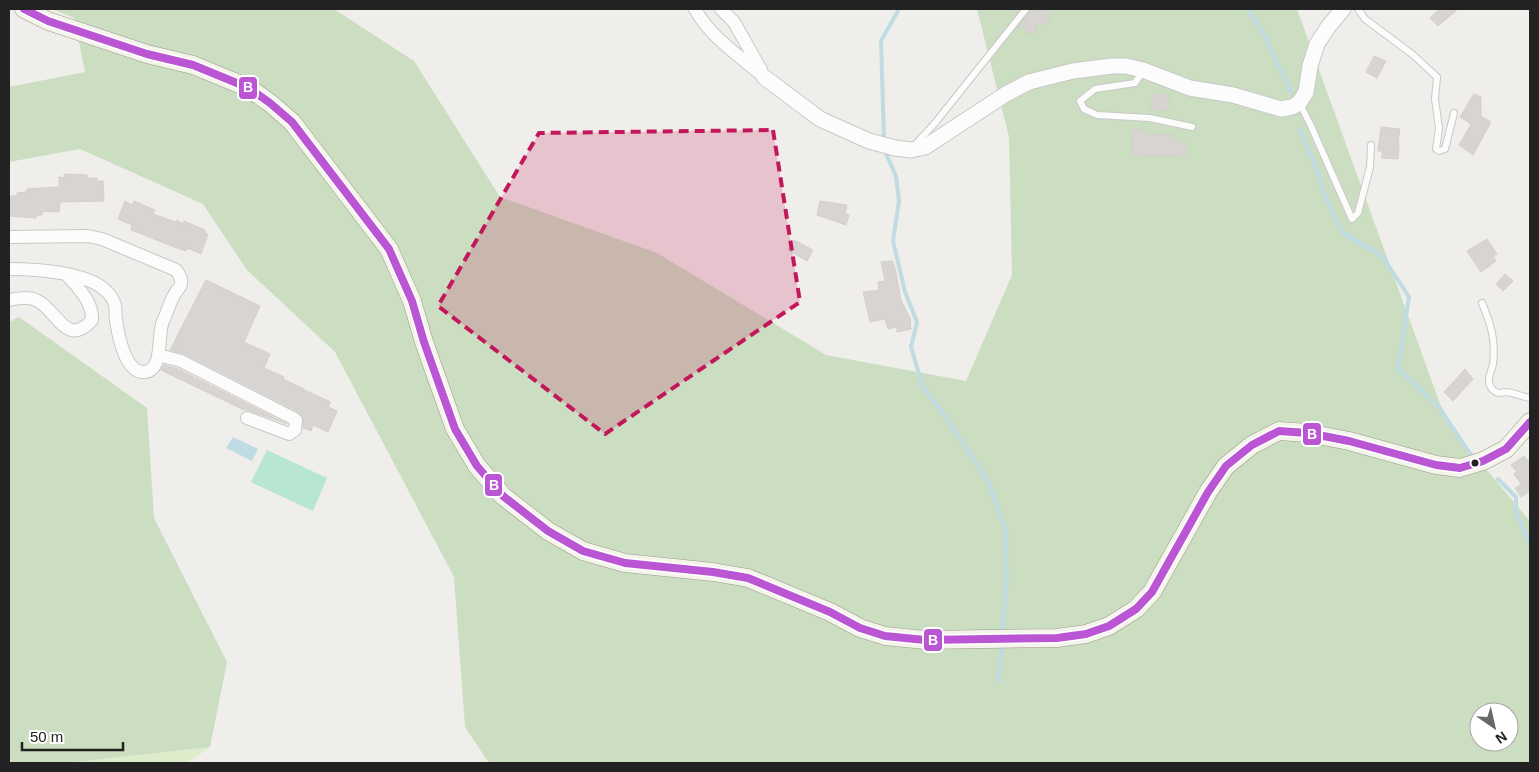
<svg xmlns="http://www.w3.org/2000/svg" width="1539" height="772" font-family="Arial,sans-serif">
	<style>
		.grass { fill: #ddeccb }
		.forest { fill: #cbdec1; fill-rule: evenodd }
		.pitch { fill: #b7e6d2 }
		.water { fill: #bfdbe3 }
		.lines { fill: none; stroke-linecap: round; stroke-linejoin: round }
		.stream { stroke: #bfdbe3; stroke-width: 4 }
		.building { fill: #d7d4d2; stroke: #d3d0cc }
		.service-casing { stroke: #c9c8c7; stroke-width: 8 }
		.minor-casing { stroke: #c9c8c7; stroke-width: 14 }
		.tertiary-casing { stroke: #c9c8c7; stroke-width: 17 }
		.secondary-casing { stroke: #999a82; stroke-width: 19 }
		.service { stroke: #fdfcfc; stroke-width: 6 }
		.minor { stroke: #fdfcfc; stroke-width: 12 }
		.tertiary { stroke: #fdfcfc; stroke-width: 15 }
		.secondary { stroke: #f4f4ed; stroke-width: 18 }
		.bus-1-casing { stroke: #fff; stroke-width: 11 }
		.bus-1 { stroke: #ba55d3; stroke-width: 8 }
		.marked { fill: #c2185b; fill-opacity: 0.2; stroke: #c2185b; stroke-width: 4; stroke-dasharray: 10 6; stroke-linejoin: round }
		.bus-dot { fill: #222; stroke: #fff; stroke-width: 2 }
		.line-badge { stroke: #fff; stroke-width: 2 }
		.badge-label { font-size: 14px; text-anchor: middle; font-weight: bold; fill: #fff }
	</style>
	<rect width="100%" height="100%" fill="#f0eeeb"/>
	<path class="grass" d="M210,747l-23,16h-120z"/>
	<path class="forest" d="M52,9h282l80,52 86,136 157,56 169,102 140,26 46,-106 -3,-138 -32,-128h320l150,414 83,98v242h-1041l-24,-36 -11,-150 -119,-225 -88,-82 -44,-66 -123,-55 -71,13v-75l76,-15 -11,-54zM1479,712h30v30h-30z
		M19,317l128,91 7,110 73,144 -17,85 -143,16h-58v-441z"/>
	<path class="pitch" d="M267,450l60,28 -14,33 -62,-29z"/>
	<path class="water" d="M233,437l25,12 -6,12 -26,-13z"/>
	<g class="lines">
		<path class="stream" d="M1247,9l17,25 27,58
			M1300,130l18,42 5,20 19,40 41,25 26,40 -11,72 41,38 32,48
			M884,140l-3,-99 18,-32
			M884,149l12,27 3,25 -6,40 12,51 12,30 -6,25 12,40 22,29 43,65 18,50 1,50 -5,53
			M1498,479l18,18v15l14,32
			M998,681l4,-37"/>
	</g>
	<path class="building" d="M1048,9l2,14 -14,2 1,7 -11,1 -1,-6 -8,2 17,-19 1,2z
		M1439,9h19l-20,17 -8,-8z
		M1374,56l12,5 -9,17 -11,-6z
		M1153,93l17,2 -3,16 -16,-2z
		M1474,94l7,3v19l10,6 -18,33 -14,-10 12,-21 -11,-7z
		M1381,127l19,2 -2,14h1l-1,16 -16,-1v-7h-4z
		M1132,129l12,1v4l31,1v8h11v14l-54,-2z
		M64,174l23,1v3h10v3h6l1,20 -44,1 -1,10 -16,-1 -1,4h-6v3l-26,-2v-20h7v-3l9,-1 1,-3 32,-2v-10l5,1z
		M125,201l7,4 2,-4 21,9 -2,4 22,8 2,-2 6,4 1,-3 21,9v3l3,1 -7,20 -13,-6 -2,3 -9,-3 -46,-18 1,-5 -14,-6z
		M820,201l27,4 -2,9 4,1 -3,10 -29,-10z
		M1487,239l10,15 -4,2 3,5 -15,11 -14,-21z
		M794,240l19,10 -6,11 -19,-11z
		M892,261l3,7 6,32 9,18 1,11 -14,3v-5l-9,2 -3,-10 -15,3 -7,-30 16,-2 -1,-8 7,-1 -4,-19z
		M1505,274l8,7 -10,10 -7,-7z
		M206,280l54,26 -16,36 26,12 -6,14 20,9 -1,2 21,10v1l27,12 -3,5 9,4 -9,21 -15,-7 -2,6 -8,-3v-11l-8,-7 -110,-56 -15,-4z
		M164,365l14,4 109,55 -42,-15 -1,1 -83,-40z
		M1465,369l8,10 -20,22 -9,-9z
		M1524,456l6,7v14l-9,7 -7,-10 3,-2 -6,-7z
		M1530,479v12l-9,6 -6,-9z"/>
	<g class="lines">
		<g class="service-casing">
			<path id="service" d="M1358,9l7,10 47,35 25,23 -2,22 4,29 -3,21 3,2 6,-2 9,-36
				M1143,71l-8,12 -40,6 -15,12 4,8 13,6 53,3 42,9
				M1300,104l11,22 41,93 6,-6 12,-46 1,-22
				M913,147l22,-24 91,-114
				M1482,303c9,22 14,37 11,61 -2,9 -8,18 0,26 5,5 9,2 14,2 8,1 16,5 23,6"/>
		</g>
		<g class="minor-casing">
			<path id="minor" d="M695,9c15,28 45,47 69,68
				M721,9l13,13 27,48
				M9,237l79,-1 14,3 74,31c3,4 6,8 5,14 -1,4 -6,8 -8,13 -4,8 -6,16 -10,24 -6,13 1,49 -18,51 -20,2 -27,-38 -29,-52 -1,-5 0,-11 -1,-15 -1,-4 -5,-11 -8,-13 -18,-20 -72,-23 -98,-23
				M9,300c7,-2 20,-3 27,0 21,9 30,49 56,20 1,-18 -13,-31 -25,-45
				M158,355l23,6 110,56 5,3 -1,10 -6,4 -42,-16"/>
		</g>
		<g class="tertiary-casing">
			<path id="tertiary" d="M764,77l56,42 49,22 26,7 16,2 14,-3 81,-53 23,-12 44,-11 39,-5h14l17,4 47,18 43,7 48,14 11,-2 7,-4 7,-11 4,-26 7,-22 11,-17 15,-18"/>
		</g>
		<g class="secondary-casing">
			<path id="secondary" d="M24,9l24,12 99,33 46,11 56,23 21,15 22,19 97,127 23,52 12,41 31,87 22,37 26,30 45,35 35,20 42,12 88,9 35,6 82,34 30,16 25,8 40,4 132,-2 29,-4 23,-8 27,-17 16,-17 56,-100 18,-26 26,-21 27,-14 29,2 41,8 87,24 24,3 23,-7 23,-12 24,-27"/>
		</g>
		<use href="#service" class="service"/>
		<use href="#minor" class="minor"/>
		<use href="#tertiary" class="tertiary"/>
		<use href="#secondary" class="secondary"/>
		<g class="bus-1-casing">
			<path id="bus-1" d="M24,9l24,12 99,33 46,11 56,23 21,15 22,19 97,127 23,52 12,41 31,87 22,37 26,30 45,35 35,20 42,12 88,9 35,6 82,34 30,16 25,8 40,4 132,-2 29,-4 23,-8 27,-17 16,-17 56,-100 18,-26 26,-21 27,-14 29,2 41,8 87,24 24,3 23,-7 23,-12 24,-27"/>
		</g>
		<use href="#bus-1" class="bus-1"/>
	</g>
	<path class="marked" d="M773,130l27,172 -195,132 -167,-128 101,-173z"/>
	<circle class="bus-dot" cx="1475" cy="463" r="4.5"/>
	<g class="line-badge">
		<rect x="238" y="76" width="20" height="24" rx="5" fill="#ba55d3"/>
		<rect x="1302" y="422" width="20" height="24" rx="5" fill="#ba55d3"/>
		<rect x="484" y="473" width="19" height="24" rx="5" fill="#ba55d3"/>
		<rect x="923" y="628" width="20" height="24" rx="5" fill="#ba55d3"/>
	</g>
	<g class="badge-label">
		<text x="248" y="92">B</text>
		<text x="1312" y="439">B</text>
		<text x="494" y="490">B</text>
		<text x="933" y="645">B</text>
	</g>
	<rect width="1539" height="772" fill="none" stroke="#222222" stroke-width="20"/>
	<g transform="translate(1494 727) rotate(146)"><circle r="24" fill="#ffffff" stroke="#a7a7a7"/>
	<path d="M0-4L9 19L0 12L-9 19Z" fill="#6a6968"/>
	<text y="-8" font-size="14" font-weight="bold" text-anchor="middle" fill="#222222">N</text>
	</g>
	<path d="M22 742v8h101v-8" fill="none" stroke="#222222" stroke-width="2.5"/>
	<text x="30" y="742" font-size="15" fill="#222222" stroke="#ffffff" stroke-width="4" paint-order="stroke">50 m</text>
</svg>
